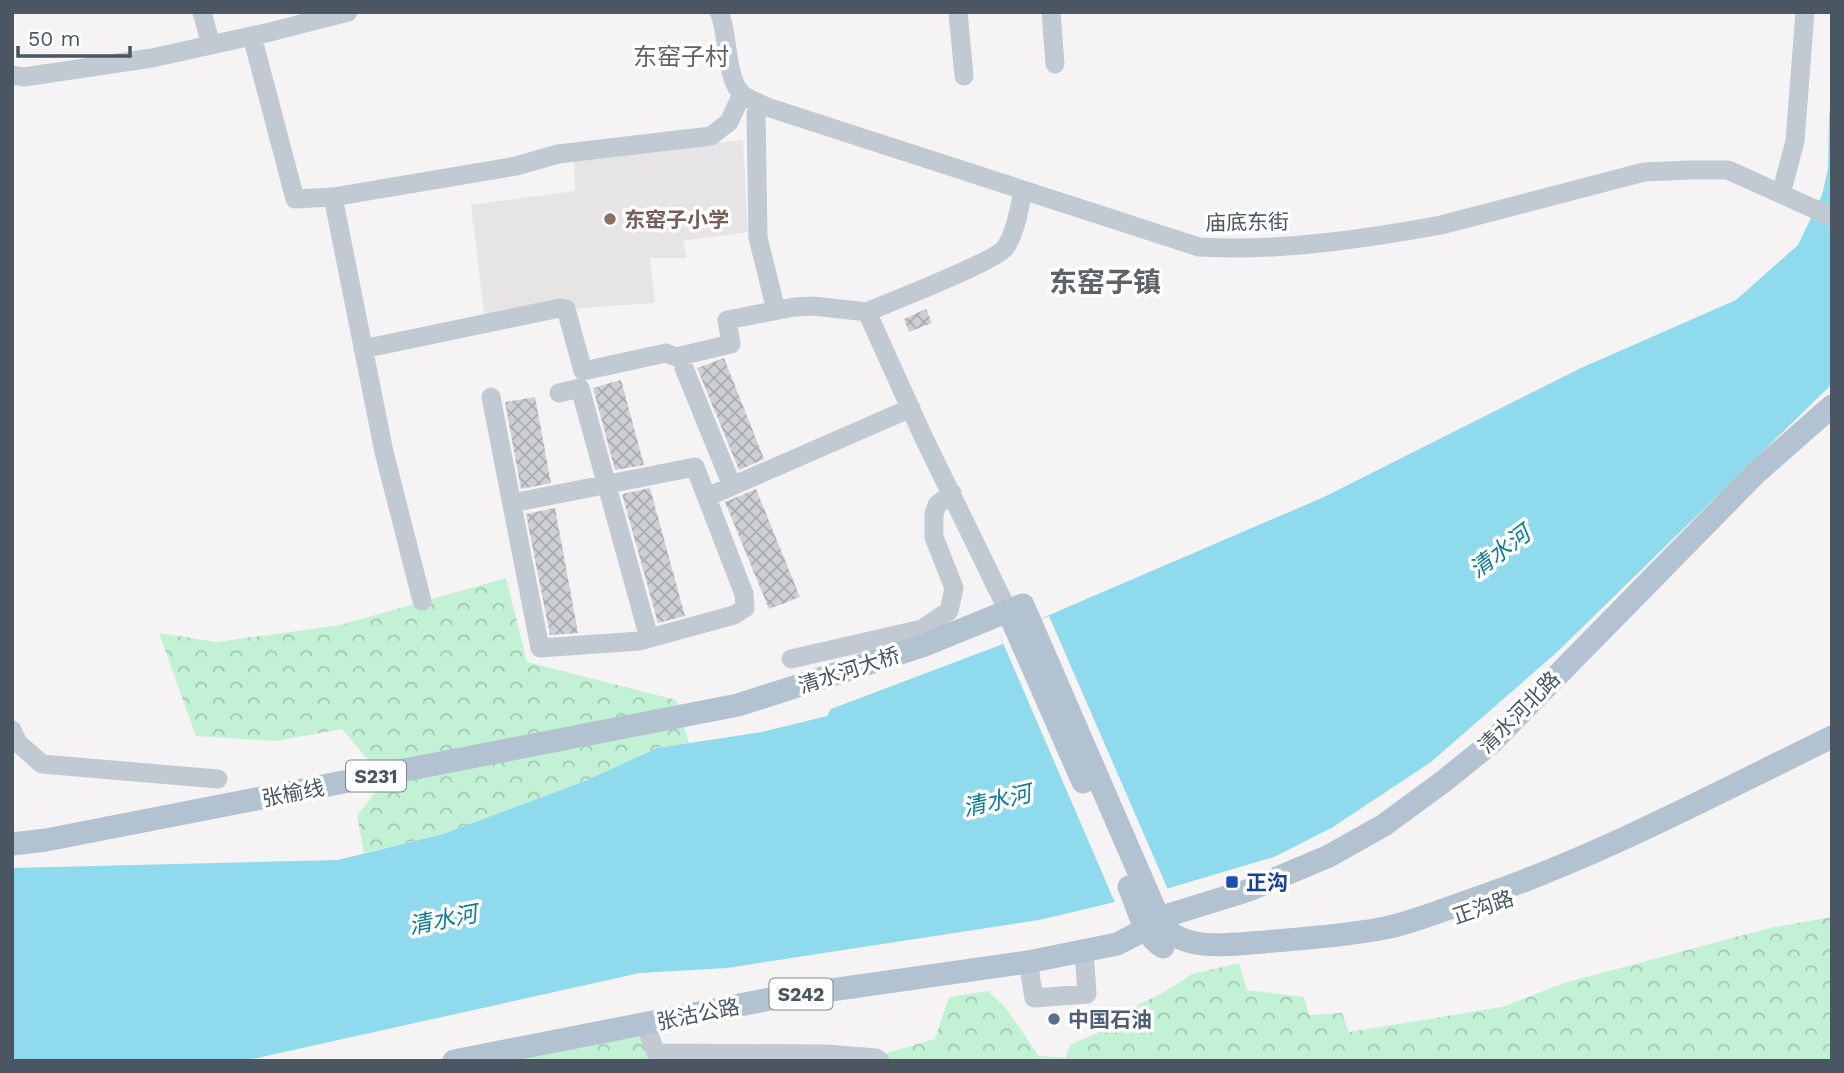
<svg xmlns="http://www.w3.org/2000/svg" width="1844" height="1073" font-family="'Work Sans','Noto Sans SC',sans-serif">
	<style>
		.education { fill: #e6e4e5 }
		.forest { fill: url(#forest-crowns) }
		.water { fill: #90daee }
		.pier { fill: #f5f3f3 }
		.building { fill: url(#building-cross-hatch) }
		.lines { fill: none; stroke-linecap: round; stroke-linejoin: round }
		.minor { stroke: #c1cad2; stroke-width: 19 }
		.major { stroke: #b3c2d1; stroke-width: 23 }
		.education-dot { fill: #8d6e63; stroke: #fff; stroke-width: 2.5 }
		.transit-dot { fill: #1a4fb4; stroke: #fff; stroke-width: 2.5 }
		.service-dot { fill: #5c6f8a; stroke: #fff; stroke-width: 2.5 }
		.labels { text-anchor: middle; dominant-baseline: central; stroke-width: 7; stroke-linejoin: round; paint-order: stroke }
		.shield { fill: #fff; stroke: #808990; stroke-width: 2 }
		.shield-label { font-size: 19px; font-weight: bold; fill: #4a5661 }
		.education-label { font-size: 21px; font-weight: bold; fill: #785e54; stroke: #fff; text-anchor: start }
		.street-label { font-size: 21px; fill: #4a5661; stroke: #fff }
		.transit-label { font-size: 21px; font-weight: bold; fill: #164399; stroke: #fff; text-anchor: start }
		.service-label { font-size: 21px; font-weight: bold; fill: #4e5e75; stroke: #fff; text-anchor: start }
		.water-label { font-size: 23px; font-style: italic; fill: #0c7c9b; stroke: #fff }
		.quarter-label { font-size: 24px; fill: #5f6368; stroke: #fff }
		.district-label { font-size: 28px; font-weight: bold; fill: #5f6368; stroke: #fff }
	</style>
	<defs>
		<pattern id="forest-crowns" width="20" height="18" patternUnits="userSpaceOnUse" patternTransform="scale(1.75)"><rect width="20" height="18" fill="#c3f1d5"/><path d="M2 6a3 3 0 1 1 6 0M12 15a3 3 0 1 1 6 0" fill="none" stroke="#a0c6b0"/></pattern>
		<pattern id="building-cross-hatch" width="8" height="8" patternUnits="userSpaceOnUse" patternTransform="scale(1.75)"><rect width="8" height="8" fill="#cdcfd5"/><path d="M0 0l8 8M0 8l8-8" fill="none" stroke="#a8abb0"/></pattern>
	</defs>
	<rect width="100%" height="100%" fill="#f5f3f3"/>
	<path class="education" d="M743,140l5,92 -65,9 4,17h-37l5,45 -62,4 -108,12 -14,-114 104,-14 -1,-33z"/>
	<path class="forest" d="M506,578l21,84 149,38 13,43 -32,5 -72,33 -142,53 -79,19 -7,-37 28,-36 -43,-51 -66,12 -80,-5 -37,-103 58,9 123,-17z
		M1832,917v144h-973l76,-22 14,-42 39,-6 17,16 34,49 26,2 6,-14 27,-11 -1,-9 64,-30 31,-20 47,-11 8,27 57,7 5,18 33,-2 7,19 153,-25 62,-24 206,-55z
		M638,1033l12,28h-143z"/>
	<path class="water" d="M1832,94v290l-277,270 -124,108 -98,65 -59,30 -125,37 -110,26 -312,48 -87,5 -396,88h-232v-193l326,-8 105,-26 142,-53 72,-33 105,-16 65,-16 4,-7 172,-65 -3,-8 324,-139 257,-129 155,-68 62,-55 24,-50 6,-26 1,-53z"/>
	<path class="pier" d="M1049,616l120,276 -53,13 -116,-269z"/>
	<path class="building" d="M926,309l6,14 -23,9 -5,-13z
		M724,358l40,101 -25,11 -42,-102z
		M621,380l23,85 -29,5 -22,-82z
		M535,397l16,86 -30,6 -16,-87z
		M650,488l35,128 -27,7 -36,-129z
		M756,489l44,108 -31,12 -44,-107z
		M555,508l23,125 -28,2 -24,-121z"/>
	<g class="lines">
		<path class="minor" d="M202,12l9,33
			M719,12c10,22 6,66 23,82 6,5 17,9 25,13l432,140c78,5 165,-8 242,-22l203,-53 46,-2h38l104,47
			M958,12l6,64
			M1051,12l4,52
			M252,36l43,163 38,-2 51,255 38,149
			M12,75l12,2 128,-19 118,-26 78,-20
			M759,103l-3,9 2,126 18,72
			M1781,194l14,-53 10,-129
			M333,197l183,-31 42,-12 153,-18 18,-14 13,-28
			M363,349l197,-41 6,1 17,62 83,-18 10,4 55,-13 -4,-24 67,-13 19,-1 54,6
			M684,368l48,118
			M559,393l21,-5 69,250
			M491,397l49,251 99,-7 95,-26 11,-7 -1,-14 -49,-127 -183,36
			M707,497l204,-89
			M1008,611l-86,-177 -55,-122c23,-10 127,-50 138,-64 11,-16 14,-39 18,-57
			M791,659l131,-30 27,-18 5,-23 -20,-51v-23l3,-9 15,-12
			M12,730l6,13 24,21 176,15
			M1028,962l6,36 53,-4 -3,-43
			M645,1024l11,29 171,1 49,4 4,3"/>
		<path class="major" d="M1008,611l75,171
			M12,844l34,-4 692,-135 184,-59 101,-41 140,323c29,24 66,16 101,14 41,-4 81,-6 121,-14 29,-6 58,-18 86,-28 125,-42 242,-105 361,-163
			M1129,887c9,20 14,49 34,60
			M1146,922l103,-32 80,-34 55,-31 60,-44 47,-38 265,-270 76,-67
			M454,1061l321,-63 253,-36 89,-18 29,-15"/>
	</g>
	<circle class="education-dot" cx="610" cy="219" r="7"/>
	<rect class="transit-dot" x="1225" y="875" width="14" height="14" rx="3.5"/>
	<circle class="service-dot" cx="1054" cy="1019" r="7"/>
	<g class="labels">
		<g class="shield">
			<rect x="346" y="760.5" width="60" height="31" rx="5"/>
			<rect x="769.5" y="978.5" width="63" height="31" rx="5"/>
		</g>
		<g class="shield-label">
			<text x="376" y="776">S231</text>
			<text x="801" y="994">S242</text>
		</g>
		<g class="education-label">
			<text x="624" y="219">东窑子小学</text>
		</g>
		<g class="street-label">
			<text transform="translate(1247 222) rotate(-1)">庙底东街</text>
			<text transform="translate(849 670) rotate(-18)">清水河大桥</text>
			<text transform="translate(1519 712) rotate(-45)">清水河北路</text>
			<text transform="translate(293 793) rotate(-11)">张榆线</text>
			<text transform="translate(1483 907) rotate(-19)">正沟路</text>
			<text transform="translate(698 1014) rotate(-11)">张沽公路</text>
		</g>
		<g class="transit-label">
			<text x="1246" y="882">正沟</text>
		</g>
		<g class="service-label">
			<text x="1068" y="1019">中国石油</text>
		</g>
		<g class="water-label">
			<text transform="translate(1500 552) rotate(-37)">清水河</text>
			<text transform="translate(997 801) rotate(-13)">清水河</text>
			<text transform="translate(443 920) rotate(-11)">清水河</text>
		</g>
		<g class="quarter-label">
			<text x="681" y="57">东窑子村</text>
		</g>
		<g class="district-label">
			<text x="1105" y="282">东窑子镇</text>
		</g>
	</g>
	<rect width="1844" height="1073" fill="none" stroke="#4a5661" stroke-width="28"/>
	<path d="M18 46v10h112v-10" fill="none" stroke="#4a5661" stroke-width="3.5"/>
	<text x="28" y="46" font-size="21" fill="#4a5661" stroke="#ffffff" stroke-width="5" paint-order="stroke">50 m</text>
</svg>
